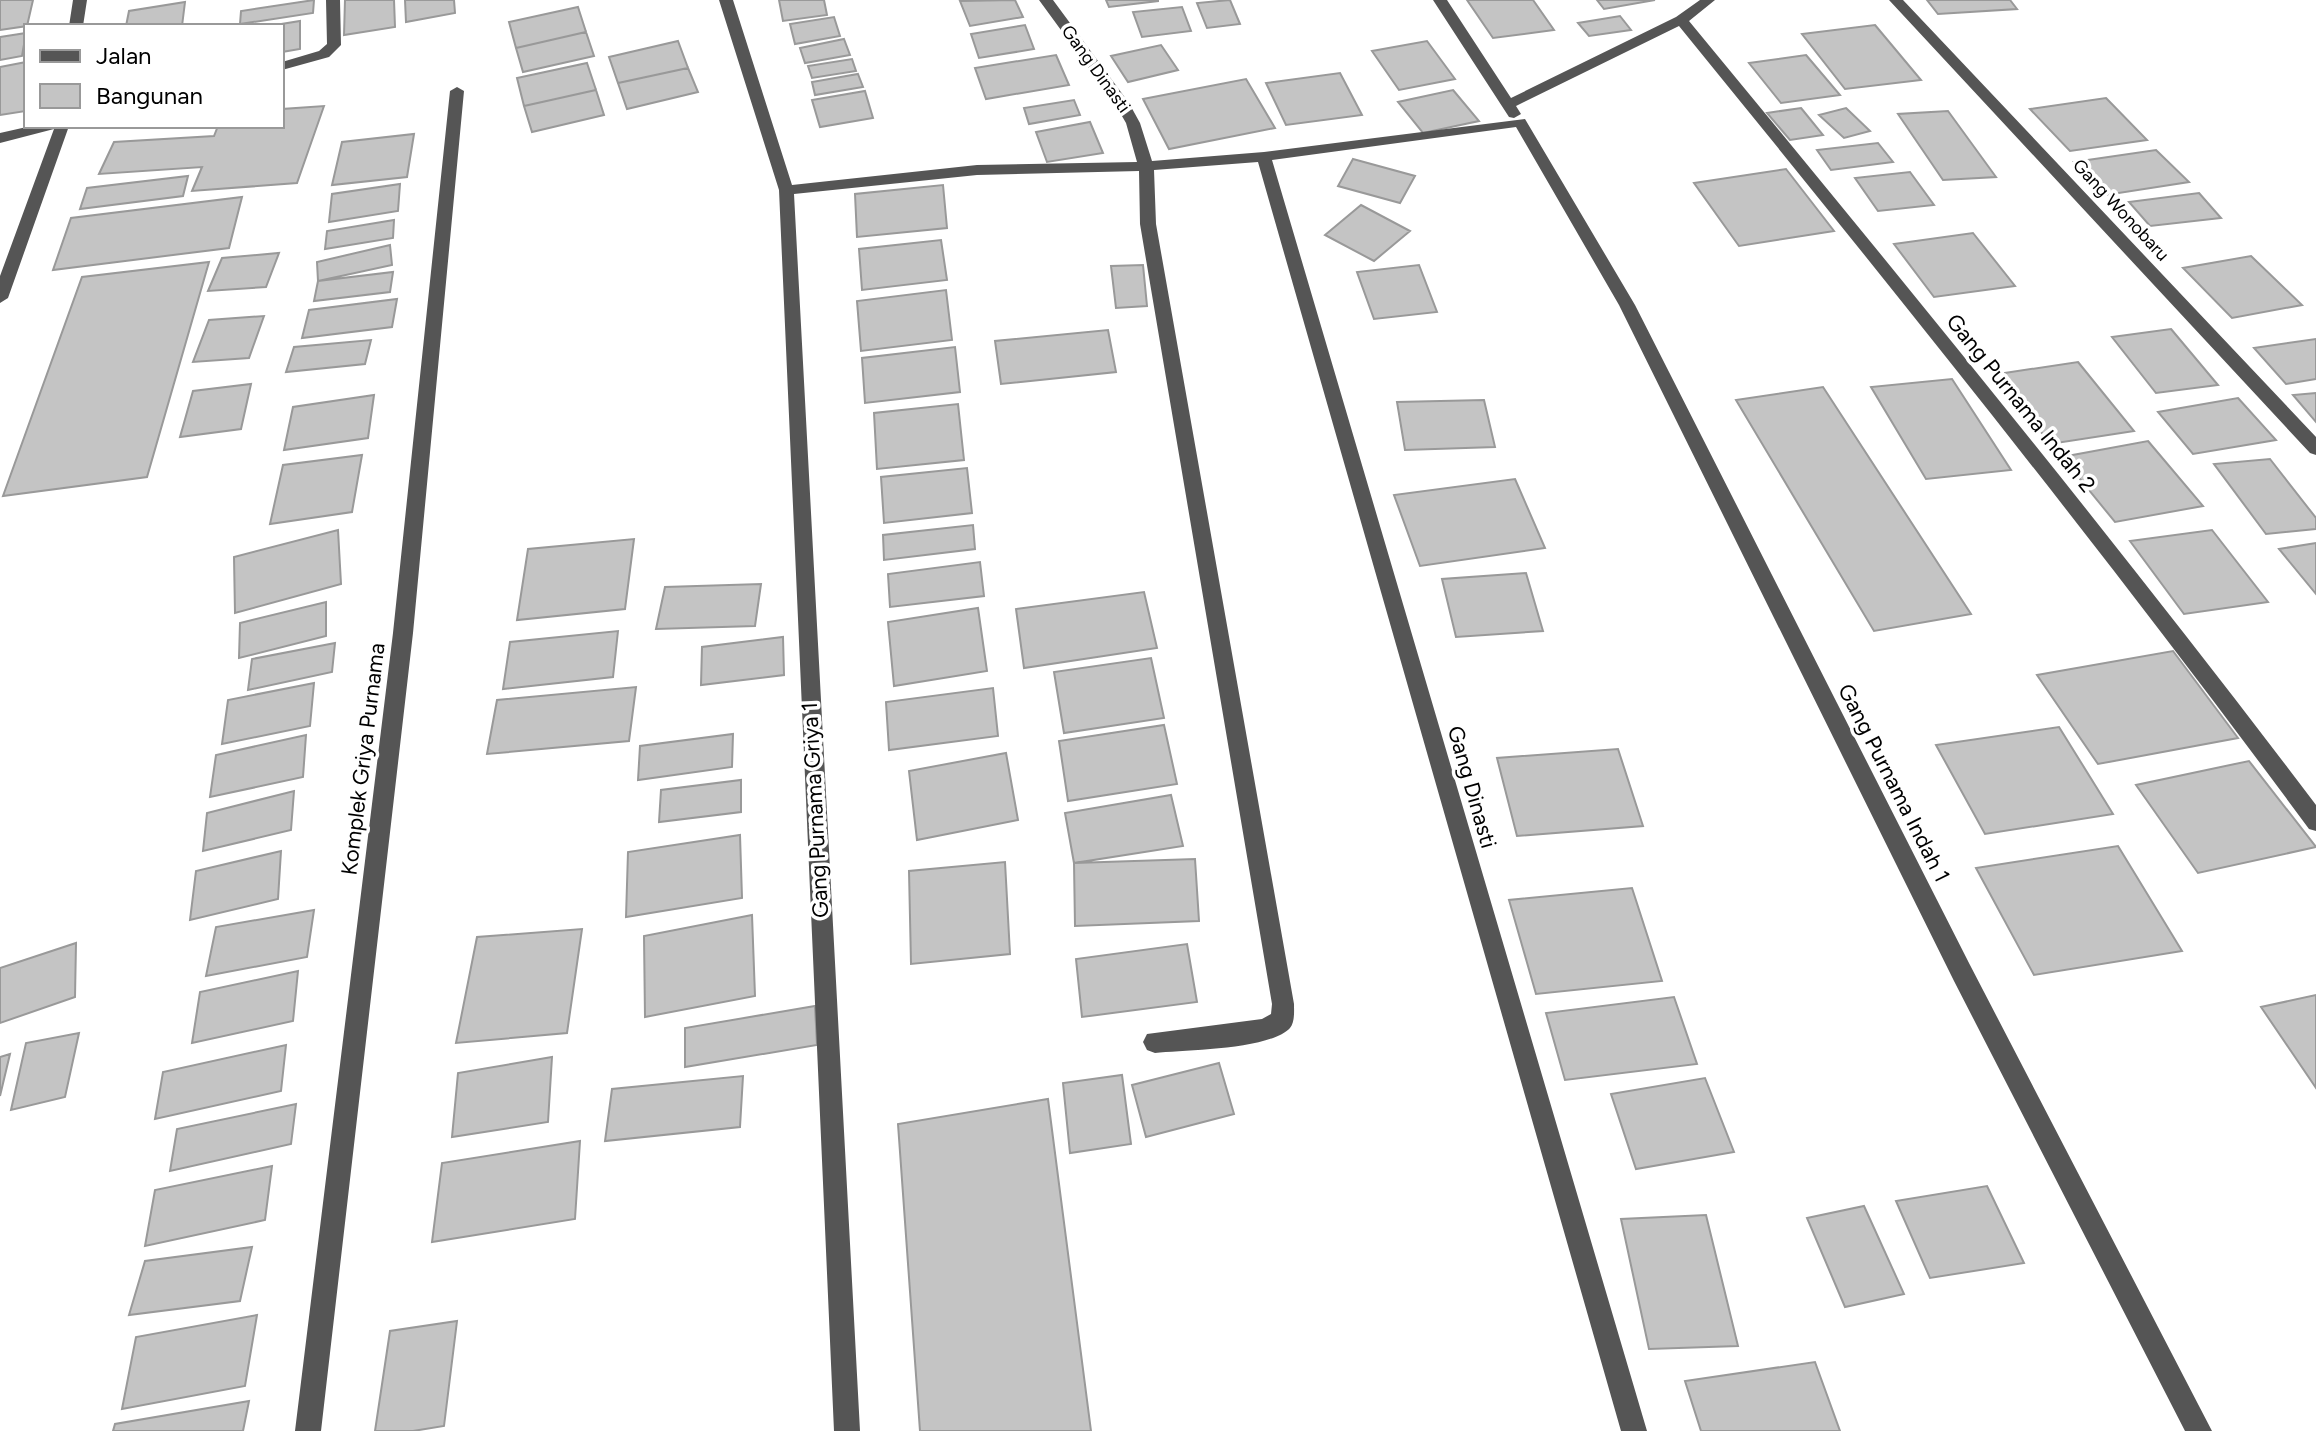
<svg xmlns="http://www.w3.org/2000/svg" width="2316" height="1431" font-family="Figtree,sans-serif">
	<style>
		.building { fill: #c4c4c4; stroke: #999; stroke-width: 2 }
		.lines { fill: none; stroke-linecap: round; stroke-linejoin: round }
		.minor { fill: #555; fill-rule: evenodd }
		.labels { text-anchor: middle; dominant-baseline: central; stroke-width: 7; stroke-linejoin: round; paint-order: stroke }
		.far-street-label { font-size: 18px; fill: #000; stroke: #fff }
		.street-label { font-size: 22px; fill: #000; stroke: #fff }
	</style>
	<rect width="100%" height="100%" fill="#fff"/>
	<path class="building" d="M0,0h33l-6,26 -27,4z
		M314,0l-1,13 -73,11 1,-13z
		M345,0h49l1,27 -51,8z
		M405,0h49l1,13 -49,9z
		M779,0h45l3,15 -44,6z
		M1015,0l8,17 -53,9 -10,-25z
		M1106,0h52v1l-49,6z
		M1230,0l10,24 -33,4 -10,-25z
		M1467,0h66l21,30 -61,8z
		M1597,0h58l-51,9z
		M1927,0h83l7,9 -79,5z
		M185,2l-3,24h-56l3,-15z
		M578,7l8,25 -70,16 -7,-26z
		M1182,7l9,24 -49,6 -9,-25z
		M1620,16l11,14 -42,6 -11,-13z
		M834,17l6,19 -45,8 -5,-20z
		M300,21v28l-18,3v-26h-13z
		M1025,25l9,24 -55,9 -8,-24z
		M1875,25l46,55 -76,9 -43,-55z
		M586,32l8,24 -71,16 -7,-24z
		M26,33l-4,23 -22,4v-23z
		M844,39l6,16 -45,8 -5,-15z
		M678,41l10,27 -70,15 -9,-26z
		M1427,41l28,38 -56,11 -27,-39z
		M1161,45l17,25 -50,12 -17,-26z
		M1056,55l13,30 -83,14 -11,-31z
		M1806,55l34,40 -59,8 -32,-40z
		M852,59l4,12 -44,7 -4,-12z
		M26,62v49l-26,4v-48z
		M587,63l9,27 -72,16 -7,-28z
		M688,68l10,24 -71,17 -9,-26z
		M1340,73l22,42 -76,10 -20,-42z
		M858,74l5,13 -48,8 -3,-13z
		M1246,79l29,49 -106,21 -26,-50z
		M596,90l8,25 -72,17 -8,-26z
		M1453,90l26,31 -56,12 -25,-31z
		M865,91l8,27 -53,9 -8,-27z
		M2106,98l41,42 -77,11 -40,-42z
		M1074,100l6,15 -51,9 -5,-16z
		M324,106l-27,77 -105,8 10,-24 -103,7 15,-32 100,-6 4,-10h64v-17z
		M1801,108l22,27 -33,5 -23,-27z
		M1846,108l24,23 -26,7 -25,-23z
		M1948,111l48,66 -53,3 -45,-66z
		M1090,122l13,31 -56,9 -11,-30z
		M414,134l-7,43 -75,8 10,-43z
		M1878,143l15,19 -62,8 -14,-20z
		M2156,150l33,32 -83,13 -32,-33z
		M1353,159l62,17 -15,27 -62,-17z
		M1786,169l48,62 -95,15 -45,-63z
		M1910,172l24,33 -56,6 -23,-33z
		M188,176l-5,20 -103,13 7,-21z
		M400,184l-2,27 -69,11 3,-28z
		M943,185l4,43 -90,9 -2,-43z
		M2199,193l22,25 -71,8 -21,-24z
		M242,197l-13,51 -176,22 18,-52z
		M1361,205l49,26 -36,30 -49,-26z
		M394,220l-1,18 -68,11 2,-18z
		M1973,233l42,53 -81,11 -40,-53z
		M941,240l6,40 -85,10 -3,-41z
		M390,245l2,20 -74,16 -1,-19z
		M279,253l-13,34 -58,4 14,-33z
		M2251,256l51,49 -70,13 -49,-50z
		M209,262l-62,215 -144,19 79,-219z
		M1143,265l4,41 -31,2 -5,-42z
		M1419,265l18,47 -63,7 -17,-47z
		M393,272l-3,20 -76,9 4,-20z
		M946,290l6,50 -91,11 -4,-50z
		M397,299l-5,28 -90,11 7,-28z
		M264,316l-15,42 -56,4 16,-42z
		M2171,329l47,56 -62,8 -44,-56z
		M1108,330l8,42 -115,12 -6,-43z
		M2316,339v40l-30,5 -32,-36z
		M371,340l-6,24 -79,8 8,-25z
		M955,347l5,45 -95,11 -3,-45z
		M2078,362l56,69 -84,13 -52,-70z
		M1952,379l59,91 -85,9 -55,-92z
		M251,384l-10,45 -61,8 13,-46z
		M1823,387l148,227 -97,17 -138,-231z
		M2316,393v29l-23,-27z
		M374,395l-6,43 -84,12 9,-43z
		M2238,398l38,42 -83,14 -35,-42z
		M1484,400l11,47 -90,3 -8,-48z
		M958,404l6,56 -87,9 -3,-56z
		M2148,441l55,65 -88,16 -53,-65z
		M362,455l-10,57 -82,12 13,-59z
		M2270,459l46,59v11l-50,5 -52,-70z
		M967,468l5,45 -88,10 -3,-46z
		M1515,479l30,69 -125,18 -26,-71z
		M973,525l2,24 -91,11 -1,-25z
		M338,530l3,54 -106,29 -1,-56z
		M2212,530l56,72 -84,12 -54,-73z
		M634,539l-9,70 -108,11 11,-71z
		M2316,543v51l-37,-45z
		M980,562l4,34 -94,11 -2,-33z
		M1526,573l17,58 -87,6 -14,-58z
		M761,584l-6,42 -99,3 9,-42z
		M1144,592l13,56 -133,20 -8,-59z
		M326,602v34l-87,22 1,-35z
		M978,608l9,63 -93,15 -6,-64z
		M618,631l-5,46 -110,12 7,-47z
		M783,637l1,38 -83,10 1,-38z
		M335,643l-3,29 -84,18 4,-31z
		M2173,651l65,87 -140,26 -61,-89z
		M1151,658l13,60 -100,15 -10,-61z
		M314,683l-4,43 -88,18 6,-44z
		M636,687l-7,54 -142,13 10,-54z
		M993,688l5,48 -109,14 -3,-48z
		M1164,725l13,59 -109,17 -9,-60z
		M2059,727l54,87 -128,20 -49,-89z
		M733,734l-1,33 -94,13 2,-34z
		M306,735l-3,42 -93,20 6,-42z
		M1618,749l25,77 -126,10 -20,-78z
		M1006,753l12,67 -101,20 -8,-69z
		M2249,761l67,86 -118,26 -62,-88z
		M741,780v32l-82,10 2,-32z
		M294,791l-3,39 -88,21 4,-38z
		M1171,795l12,51 -109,17 -9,-50z
		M740,835l2,63 -116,19 2,-65z
		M2118,846l64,105 -148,24 -58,-107z
		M281,851l-3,48 -88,21 6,-49z
		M1195,859l4,62 -124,5 -1,-63z
		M1005,862l5,92 -99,10 -2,-93z
		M1632,888l30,93 -126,13 -27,-94z
		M314,910l-7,47 -101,19 10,-49z
		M752,915l3,81 -110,21 -1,-81z
		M582,929l-15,104 -111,10 21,-106z
		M76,943l-1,54 -75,26v-55z
		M1187,944l10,58 -115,15 -6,-58z
		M298,971l-5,50 -101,22 8,-51z
		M2316,995v93l-55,-81z
		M1674,997l23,67 -132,16 -19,-67z
		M815,1006l2,39 -132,22v-39z
		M79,1033l-14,64 -54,13 15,-67z
		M286,1045l-5,46 -126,28 8,-47z
		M10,1054l-10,42v-39z
		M552,1057l-4,65 -96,15 6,-64z
		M1219,1063l15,51 -88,23 -14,-52z
		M1122,1075l9,69 -61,9 -7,-70z
		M743,1076l-3,51 -135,14 7,-52z
		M1705,1078l29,74 -98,17 -25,-75z
		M1048,1099l43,332h-171l-22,-307z
		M296,1104l-5,40 -121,27 7,-42z
		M580,1141l-5,78 -143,23 10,-79z
		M272,1166l-7,54 -120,26 10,-56z
		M1987,1186l37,77 -94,15 -34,-77z
		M1864,1206l40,88 -59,13 -38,-89z
		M1706,1215l32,131 -89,3 -28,-130z
		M252,1247l-12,54 -111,14 16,-54z
		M257,1315l-12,71 -123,23 14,-72z
		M457,1321l-13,105 -31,5h-38l15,-100z
		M1815,1362l25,69h-139l-16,-50z
		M249,1401l-6,30h-130l2,-7z"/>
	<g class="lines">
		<path class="minor" d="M73,0h14l-4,26h-14z
			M326,0h14l1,45 -12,12 -47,13v-8l37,-11 8,-7z
			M719,0h14l59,185 185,-20 160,-3 -11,-39 -11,-19 -76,-104h14l76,103 11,20 12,38 112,-9 261,-33 110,186 335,660 242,466h-27l-231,-450 -335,-676 -103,-178 -244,33 375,1271h-26l-363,-1269 -104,8 2,54 138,780c0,7 1,18 -4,24 -21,22 -105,22 -135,25l-8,-3 -4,-8 4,-8 115,-15 9,-5 1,-10 -132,-780 -1,-53 -162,4 -183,19 66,1237h-26l-55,-1241z
			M1433,0h14l64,98 165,-81 24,-17h15l-26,21c213,258 425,517 627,784v26l-7,-2c-202,-274 -415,-539 -630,-803l-163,80 5,8 -7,4 -5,-1z
			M1889,0h14l413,437v18l-6,-2z
			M457,87l7,4 -51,542 -92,798h-26l98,-798 57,-542z
			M31,126h38l-61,172 -8,5v-27l54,-147 -54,14v-10z"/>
	</g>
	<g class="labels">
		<g class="far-street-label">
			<text transform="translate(1096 69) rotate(54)">Gang Dinasti</text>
			<text transform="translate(2121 210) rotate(47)">Gang Wonobaru</text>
		</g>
		<g class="street-label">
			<text transform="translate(2021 403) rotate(51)">Gang Purnama Indah 2</text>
			<text transform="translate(363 759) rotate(-83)">Komplek Griya Purnama</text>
			<text transform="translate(1894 783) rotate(63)">Gang Purnama Indah 1</text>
			<text transform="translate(1472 787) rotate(74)">Gang Dinasti</text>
			<text transform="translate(815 810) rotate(-93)">Gang Purnama Griya 1</text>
		</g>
	</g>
	<rect x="24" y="24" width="260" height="104" fill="#ffffff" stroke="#999999" stroke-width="2"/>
	<rect x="40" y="50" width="40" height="12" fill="#555555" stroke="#999999" stroke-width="2"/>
	<text x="96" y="64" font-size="24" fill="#000000">Jalan</text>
	<rect x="40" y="84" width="40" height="24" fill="#c4c4c4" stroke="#999999" stroke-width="2"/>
	<text x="96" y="104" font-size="24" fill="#000000">Bangunan</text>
</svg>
